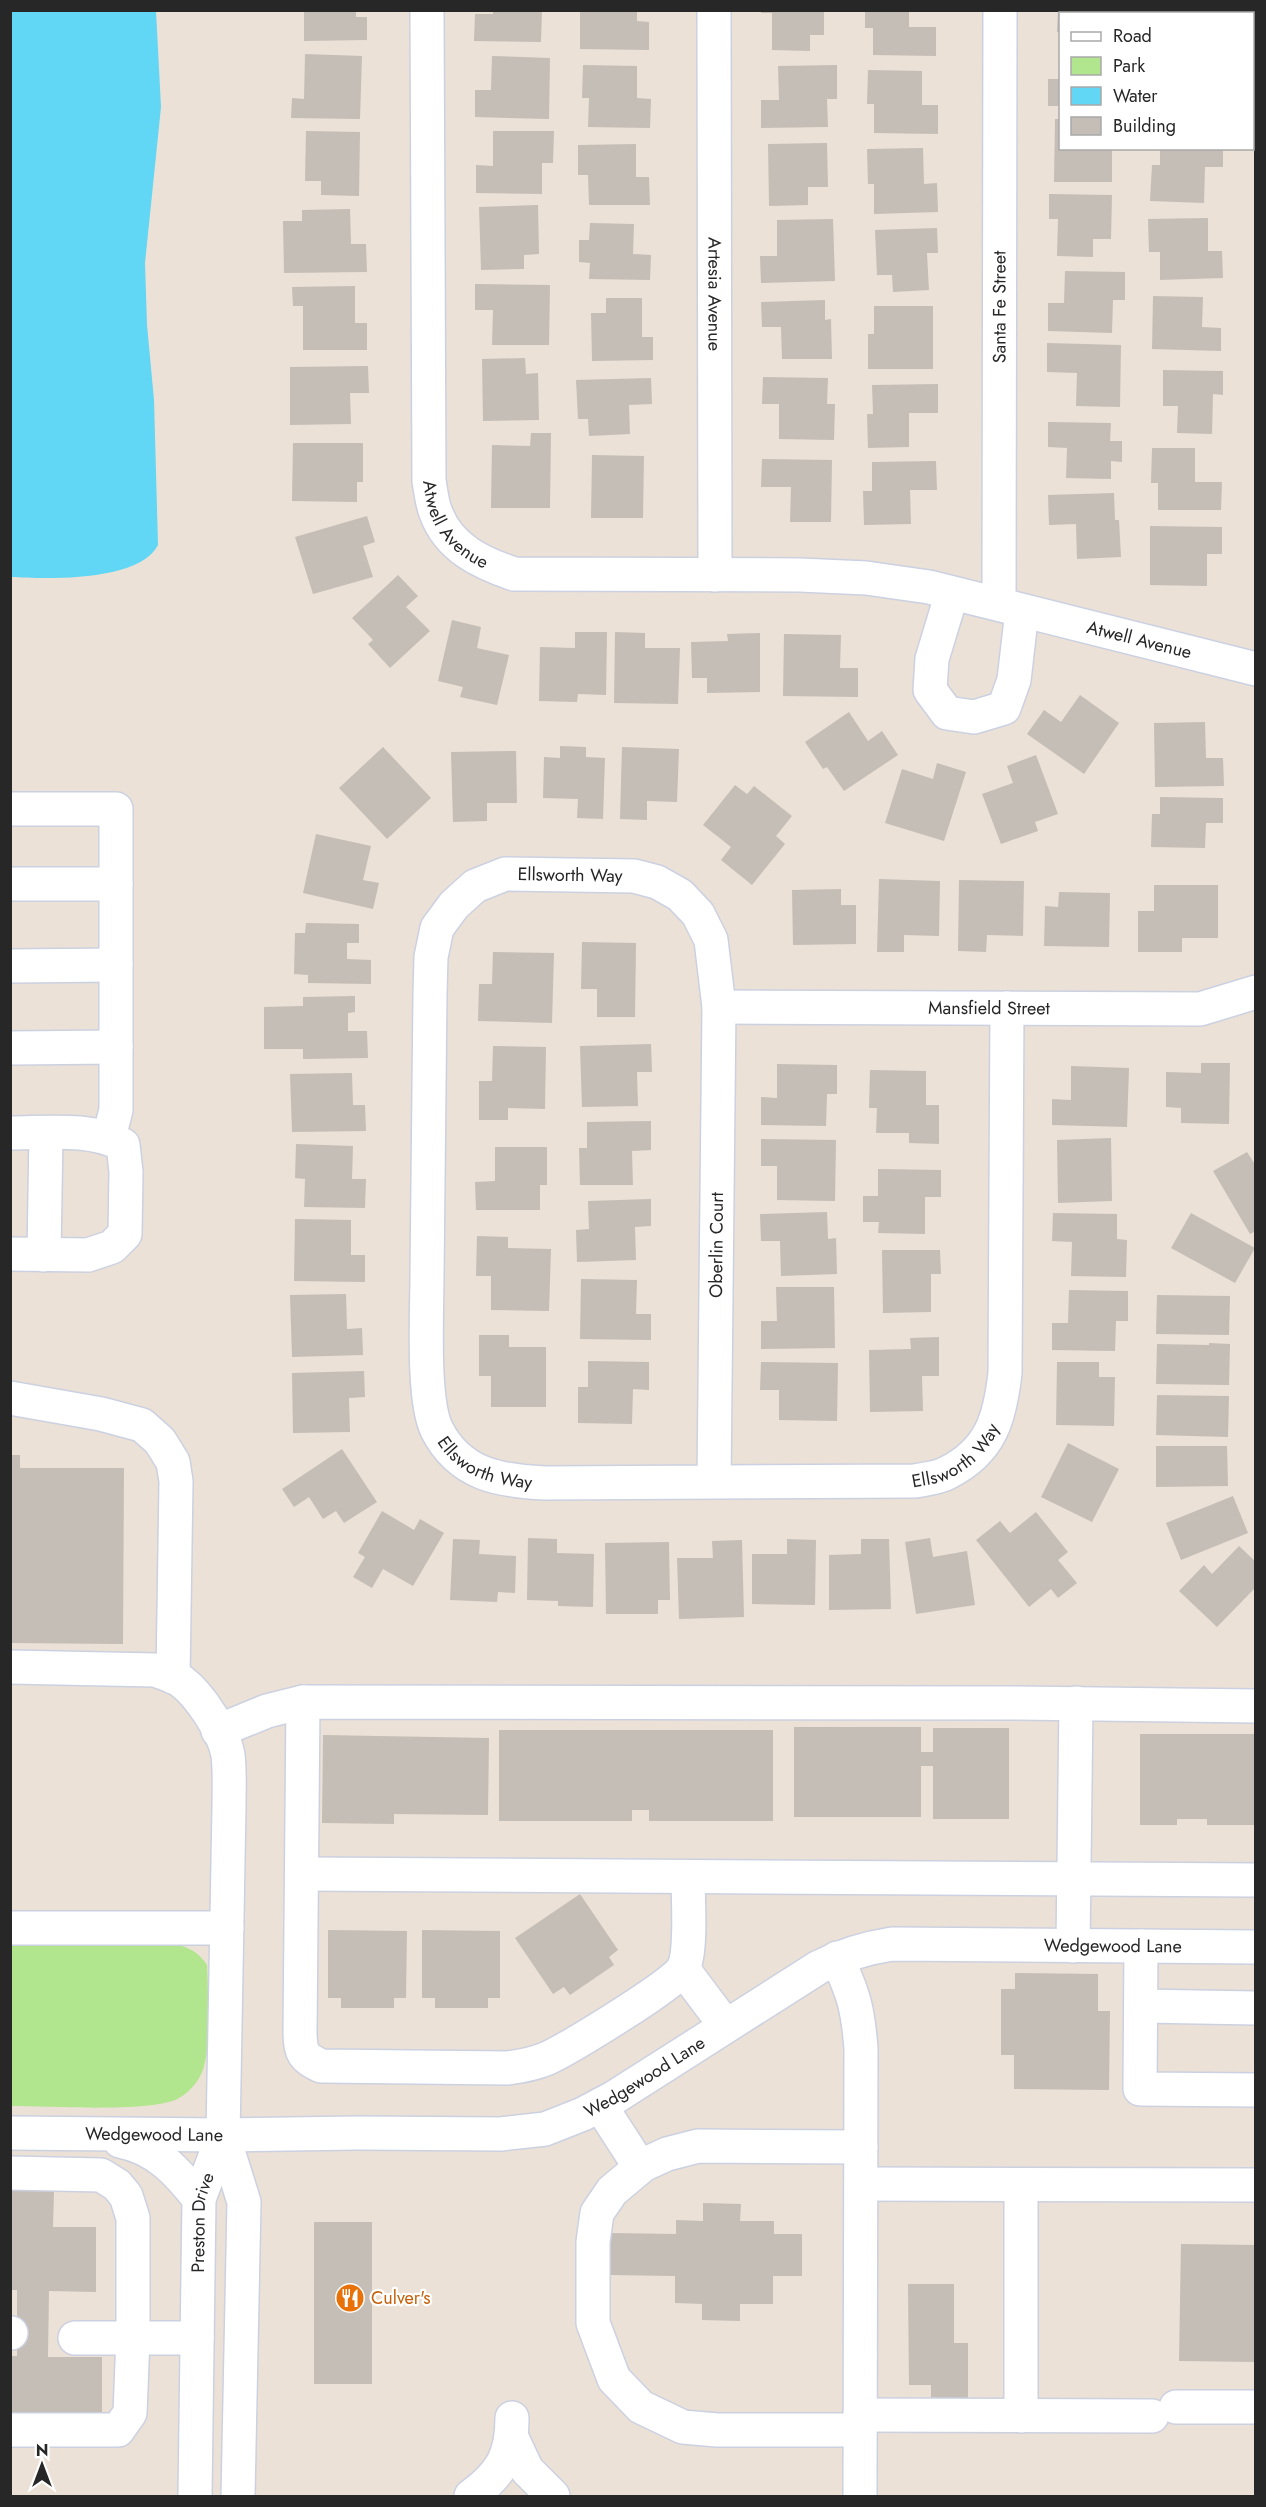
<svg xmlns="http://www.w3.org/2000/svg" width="1266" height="2507" font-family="Jost,sans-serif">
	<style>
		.green { fill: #b1e68e }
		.water { fill: #61d6f5 }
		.building { fill: #c5beb7 }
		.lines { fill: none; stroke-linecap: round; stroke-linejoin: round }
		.minor-casing { stroke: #ccd1e1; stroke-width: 36 }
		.minor { stroke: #fff; stroke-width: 33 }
		.labels { text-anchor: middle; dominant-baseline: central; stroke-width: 4.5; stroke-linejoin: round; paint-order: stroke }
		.street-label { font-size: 18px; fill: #272727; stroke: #fff }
		.food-label { font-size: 18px; fill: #c56008; stroke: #fff; text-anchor: start }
	</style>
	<rect width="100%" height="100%" fill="#ebe1d6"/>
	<path class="green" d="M179,1945c13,4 20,8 28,20 1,28 4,75 -3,101 -3,13 -13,25 -25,32 -25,15 -134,8 -168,8v-160z"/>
	<path class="water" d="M11,10l145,1 5,96 -16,156 2,62 7,75 4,145c-19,37 -111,34 -147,32z"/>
	<path class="building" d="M304,10h52v7h11v23l-63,1z
		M493,10h49l-1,32 -67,-1 1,-27h18z
		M580,10h57v11l12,1v28l-69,-1z
		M761,10h63v25h-14v16l-38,-1v-37h-11z
		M865,10h44v17h27v29l-63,-1v-27h-8z
		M1058,10h52v4h-50v18h-3z
		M1153,10h55v4h-55z
		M305,54l57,2 -2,63 -69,-1 1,-20 12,1z
		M492,56l58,2 -1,61 -74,-2v-27h16z
		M583,65l54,1v32l14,1 -1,29 -62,-1 1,-29h-7z
		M837,65v34h-10l1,28 -67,1v-28h18l-1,-34z
		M868,70l54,1v34h16v29l-64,-1v-29h-7z
		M1048,79h12v27h-12z
		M1055,119h5v29h52v34h-58z
		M306,131l54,1 -1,64 -38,-1v-14h-16z
		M493,131h61l-1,32h-11v31l-66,-1v-28l17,1z
		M827,143l1,44h-20v18l-39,1 -1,-62z
		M636,144v33h13l1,28h-61l-1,-30h-10v-30z
		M923,148l1,36 13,-1 1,29 -64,2v-30h-6l-1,-35z
		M1160,148h63v19h-18l-1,36 -54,-2 2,-36h8z
		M1049,194l63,1 -1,44h-18v18l-36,-1 1,-37h-9z
		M538,205l1,49 -15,1v14l-43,1 -2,-63z
		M350,209l1,35h15l1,28 -83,1 -1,-52h19v-11z
		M1208,218v33h14l1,27 -63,2v-28h-11l-1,-33z
		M833,219l2,62 -74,2 -1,-27h17v-36z
		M590,223l44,1 -1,30 18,1 -1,25 -61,-1 1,-16 -11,-1v-22h10z
		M937,228l1,25h-11l2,37 -36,2 -1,-17h-15l-2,-45z
		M1065,271l60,1v28h-12l-1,33 -64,-2v-28h16z
		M475,284l75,1 -1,60h-57l1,-35h-18z
		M355,286v37h12v27h-64v-44h-10l-1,-19z
		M1153,296l50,1 -1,30 19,1v23l-69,-2z
		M606,298h36v39h11v23l-61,1 -1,-48h15z
		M825,300v20l6,-1 1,40h-50l-1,-32h-19l-1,-25z
		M874,306h59v63h-65v-35h6z
		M1047,343l74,2 -1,62 -44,-1 1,-33 -30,-1z
		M525,358l1,16 12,-1 1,47 -56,1 -1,-62z
		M368,366l1,27h-19l1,31 -61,1v-58z
		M1163,370l60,1v24l-10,-1 -1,40 -35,-1 1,-27h-15z
		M763,377l65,1 -1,26h8l-1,36 -55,-1v-35h-17z
		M651,378l1,26 -23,1 1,29 -41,2 -1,-17h-10l-2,-39z
		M938,384v29h-29v34l-41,1 -1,-34h6l-1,-29z
		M1048,422l63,1 -1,18h12v21l-11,-1v18l-45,-1 1,-30 -19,-1z
		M531,433h20l-1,75h-59l1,-63 38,1z
		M293,443h70v39h-6v20l-65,-1z
		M1152,448h43v34h27l-1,28h-63v-27h-7z
		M592,455l52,1 -1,62h-52z
		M762,459l70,1 -1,62h-41l1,-35h-30z
		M936,461l1,29h-27l1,34 -47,1 -1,-34h9v-29z
		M1114,493l1,27h4l2,37 -44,2 -1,-35 -27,1 -1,-30z
		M367,516l8,26 -12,4 10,31 -60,17 -18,-57z
		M1150,526l72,1v27h-15v32l-57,-1z
		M398,575l20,21 -12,11 24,24 -40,37 -22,-24 5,-4 -21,-22z
		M452,620l29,7 -4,21 32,7 -12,50 -37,-8 3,-10 -25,-6z
		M575,632h32l-1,63 -28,-1 -1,8 -38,-1 1,-54 35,1z
		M615,632l30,1v15h35l-2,56 -64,-1z
		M760,633v59l-53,1v-15h-15l-1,-36 37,-1 -1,-7z
		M784,634l57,1 -1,33h18v29l-75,-1z
		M1080,695l39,28 -35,51 -57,-40 17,-24 17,12z
		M849,712l19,29 14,-10 16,24 -54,36 -17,-24 -4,2 -18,-27z
		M1205,722l1,36h17l1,28 -69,1 -1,-64z
		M560,746l26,1v10l19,1 -2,61 -26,-1 1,-19 -35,-1 1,-41 16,1z
		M383,747l48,51 -44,41 -48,-51z
		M622,747l57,2 -2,53 -30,-1v19l-27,-1z
		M516,751l1,52h-30v18l-34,1 -2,-70z
		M1036,755l22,59 -23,8 3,9 -37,13 -19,-50 31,-11 -6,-17z
		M937,763l29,9 -22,69 -59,-18 17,-54 31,10z
		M735,785l12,9 7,-8 38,30 -16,20 9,8 -33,41 -31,-25 10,-13 -28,-22z
		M1160,797l63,1v25h-17l-1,25 -54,-1 1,-33h8z
		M316,834l55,12 -8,34 16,3 -6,26 -70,-16z
		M879,879l61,2 -1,55 -35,-1v17h-27z
		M959,880l65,1 -1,55 -36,-1 -1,17 -28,-1z
		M1154,885h64v53h-36v14h-44v-41h16z
		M841,889v16h15v39l-63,1 -1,-55z
		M1059,892l51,1 -1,54 -65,-1 1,-40 13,1z
		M306,923l53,1v19h-12v16l24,1v24l-63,-1v-8l-14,-1 1,-41h10z
		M582,942l54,1 -1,74h-38v-28h-16z
		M493,952l61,1 -2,70 -74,-2 1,-37h13z
		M355,996v16l-7,1v18h19l1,27 -65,1v-10h-39v-42l39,-1v-9z
		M651,1044l1,28h-15l1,34 -56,1 -2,-61z
		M493,1046l53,1 -1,62 -37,-1v12h-29v-39h13z
		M1201,1063h29l-1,61 -48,-1v-15l-15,-1v-35l35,1z
		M777,1064l60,1v29h-10l-1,32 -65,-1v-28l16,1z
		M1071,1066l58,2 -2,59 -75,-2v-26l19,1z
		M870,1070l56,1v34h13v39l-30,-1v-10h-33l1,-25h-8z
		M352,1073l1,32h12l1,26 -74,1 -2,-58z
		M651,1121v29l-19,1 1,34h-53l-1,-37h8v-26z
		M1111,1138l1,63 -54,2 -1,-63z
		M761,1139l75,1 -1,61 -58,-1v-34h-16z
		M296,1144l57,2 -1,33h14l-1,29 -61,-1 1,-28 -10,-1z
		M495,1147h52v38h-7v25h-64l-1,-28 20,-1z
		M1247,1152l9,14v65l-6,3 -37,-63z
		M878,1169l63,1v27h-16v37l-47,-1 1,-11h-16v-26h15z
		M651,1199v27l-16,1 1,33 -59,2 -1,-32 13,-1 -1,-28z
		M827,1212l1,27 8,-1 1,36 -56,2 -1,-35h-19l-1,-27z
		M1053,1213l64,1v25l10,1 -1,37 -55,-1 1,-34 -20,-1z
		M1191,1213l64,35 -20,35 -64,-35z
		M295,1219l56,1v35h14v27l-71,-1z
		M477,1236l31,1v11l43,1 -2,62 -58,-1v-34h-15z
		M882,1250h58l1,24h-10v38l-48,1z
		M581,1279l56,1 -1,34h15v26l-71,-1z
		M776,1287h58l1,61 -74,1v-28h16z
		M1069,1290l59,1v30h-12l-1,30 -63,-1v-27h16z
		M346,1294l1,35 15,-1 1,27 -71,2 -2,-62z
		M1157,1295l73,1 -1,39 -73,-1z
		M479,1335h30v12h37v60h-55v-31h-12z
		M939,1337v39h-17l1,35 -53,1 -1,-62 42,-1 -1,-11z
		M1209,1343l21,1 -1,41 -73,-1 1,-40 52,1z
		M588,1361l61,1v28l-16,-1 -1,35 -54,-1v-36h10z
		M761,1362l77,1 -1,58 -58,-1v-30h-19z
		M1057,1362h42v15h16l-1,49 -58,-1z
		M364,1371l1,26 -16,1 1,34 -57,1 -1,-60z
		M1157,1395l72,1 -1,41 -72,-2z
		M1068,1443l51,26 -27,53 -51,-25z
		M1156,1446h71l1,40 -72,1z
		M342,1449l35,53 -33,21 -8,-12 -13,8 -14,-22 -15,10 -12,-18z
		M10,1455h10v13h104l-1,176 -113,-1z
		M1233,1496l15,37 -67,27 -15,-37z
		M382,1511l32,19 6,-11 24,14 -31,53 -30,-17 -11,19 -19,-11 12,-20 -7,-4z
		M1036,1512l32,40 -10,8 19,23 -19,15 -7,-9 -22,18 -53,-67 24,-19 10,12z
		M528,1538l29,1v14l37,1 -1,53 -35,-1v-5l-31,-1z
		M930,1538l3,19 34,-6 8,54 -59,9 -11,-72z
		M453,1539l27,1 -1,14 37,2 -1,37 -17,-1 -1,10 -47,-2z
		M787,1539l29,1 -1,65 -63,-1v-50h35z
		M861,1539h28l2,70 -62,1v-55l32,-1z
		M742,1540l2,77 -65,2 -2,-61h36l-1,-17z
		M669,1542l1,58h-12v14h-52l-1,-71z
		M1239,1546l17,16v25l-39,40 -38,-36 25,-26 8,9z
		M794,1727h127v25h12v-24h76v91h-76v-53h-12v51h-127z
		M499,1730h274v91h-124v-11h-17v11h-133z
		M1140,1734h116v91h-49v-6h-30v6h-37z
		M323,1735l166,3 -1,77 -94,-1v10l-72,-1z
		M580,1894l38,56 -9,7 5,8 -44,30 -6,-8 -11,7 -38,-56z
		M328,1930l79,1 -1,67h-12v10h-53v-10h-13z
		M422,1930l78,1v67h-12v10h-53v-10h-13z
		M1015,1973l83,1v37h12l-1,79 -95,-1v-34h-13v-66h14z
		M10,2190l44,1 -1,36h43v65l-47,-1 -1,66h54v57l-92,-1v-57h7v-66h-7z
		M703,2203l38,1 -1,17h34v13h28v42h-29v28h-33v17l-38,-1v-16l-27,-1v-27l-65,-1 1,-42 65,1v-14l27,1z
		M314,2222h58v162h-58z
		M1181,2244l75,1v117l-77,-1z
		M908,2284h46v59h14v59l-37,1v-18h-22z"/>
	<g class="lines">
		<g class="minor-casing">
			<g id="minor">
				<path id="s1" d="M427,10l2,471c2,11 3,23 7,32 13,35 45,50 78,61l286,1 66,3 63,9 327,82"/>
				<path id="s2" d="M714,10l1,565"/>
				<path d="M952,593l-20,66 -2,31 17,23 27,4 30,-9 10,-28 8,-69"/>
				<path id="s3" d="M999,604l1,-594"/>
				<path d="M10,809h106v301l-7,27"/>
				<path d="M10,884h106"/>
				<path d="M10,966l106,-1"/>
				<path id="s4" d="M719,1007l481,2 56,-17"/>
				<path d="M10,1048l106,-1"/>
				<path d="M10,1133c36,0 82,-6 113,12l3,27 -1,62 -13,13 -24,8 -78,-1"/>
				<path d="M44,1255l2,-122"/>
				<path d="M10,1398l91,16 41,11 18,16 13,21 3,19 -3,196"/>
				<path id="s5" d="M714,1482l5,-475 -8,-67 -13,-26 -18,-19 -23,-13 -23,-6 -129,-2 -30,12 -21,19 -17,23 -6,29 -1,37c-1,94 -2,188 -3,282 0,36 -5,125 10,154 23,45 63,51 108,53l370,-2c10,-2 23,-3 32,-8 44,-22 53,-55 58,-100l2,-365"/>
				<path d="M10,1667l145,3c8,3 19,6 26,11 19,14 43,51 47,74 2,17 1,35 1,52l-6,328 21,67 -6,294"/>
				<path d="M303,1702l-3,332c1,20 3,23 21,32l187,2c14,-2 27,-4 40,-10 21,-10 127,-74 135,-89 9,-17 5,-71 5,-92"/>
				<path d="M218,1731l49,-20 36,-9 714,1 239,3"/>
				<path d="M302,1874l954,6"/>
				<path d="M10,1928h217"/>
				<path d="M1073,1946l3,-243"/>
				<path d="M1141,1946l-1,143 116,1"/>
				<path d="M837,1958c17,37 21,51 24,91l-1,447"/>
				<path d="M683,1969l42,56"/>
				<path d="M1141,2006l115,2"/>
				<path d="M600,2105l40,62"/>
				<path id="s6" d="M10,2133l213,2 134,-2 144,1 44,-5 38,-15 32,-17 204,-130c24,-12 47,-19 73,-23l364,3"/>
				<path d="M120,2141c36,7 57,30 79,58"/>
				<path d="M10,2173l91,2 16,10 9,11 7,22v120l-3,75 -12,17h-108"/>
				<path d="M861,2184l395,1"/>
				<path d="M1021,2185v231"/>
				<path d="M10,2333h1"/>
				<path d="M75,2338h122"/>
				<path d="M1176,2407h80"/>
				<path d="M860,2415l292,1"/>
				<path d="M860,2430h-143l-34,-3 -42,-20 -27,-28 -21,-56v-81l4,-29 15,-22 31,-26 24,-11 31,-8 163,1"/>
				<path d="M512,2438l15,32 26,26"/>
				<path id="s7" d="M195,2496l4,-297 24,-64"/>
				<path d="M471,2496c30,-22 41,-40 41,-78"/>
			</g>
		</g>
		<use href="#minor" class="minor"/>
	</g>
	<defs>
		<g id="restaurant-disc" transform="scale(1.5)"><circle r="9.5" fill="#e8710a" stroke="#fff"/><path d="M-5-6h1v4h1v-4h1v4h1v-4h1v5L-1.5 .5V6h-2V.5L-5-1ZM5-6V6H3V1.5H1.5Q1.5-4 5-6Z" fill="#fff"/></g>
	</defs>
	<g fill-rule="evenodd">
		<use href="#restaurant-disc" x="350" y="2298"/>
	</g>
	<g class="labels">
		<g class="street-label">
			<text stroke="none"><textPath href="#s2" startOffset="284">Artesia Avenue</textPath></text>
			<text stroke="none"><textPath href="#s3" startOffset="297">Santa Fe Street</textPath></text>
			<text stroke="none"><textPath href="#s1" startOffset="524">Atwell Avenue</textPath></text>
			<text stroke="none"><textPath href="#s1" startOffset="1239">Atwell Avenue</textPath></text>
			<text transform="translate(570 875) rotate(1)">Ellsworth Way</text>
			<text stroke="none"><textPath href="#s4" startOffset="270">Mansfield Street</textPath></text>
			<text stroke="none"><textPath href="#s5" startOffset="237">Oberlin Court</textPath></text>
			<text stroke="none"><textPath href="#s5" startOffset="1917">Ellsworth Way</textPath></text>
			<text stroke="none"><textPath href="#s5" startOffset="1432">Ellsworth Way</textPath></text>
			<text stroke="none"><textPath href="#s6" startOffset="1152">Wedgewood Lane</textPath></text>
			<text stroke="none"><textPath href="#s6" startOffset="648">Wedgewood Lane</textPath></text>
			<text stroke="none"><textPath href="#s6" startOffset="144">Wedgewood Lane</textPath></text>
			<text stroke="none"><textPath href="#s7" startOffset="274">Preston Drive</textPath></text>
		</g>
		<g class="food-label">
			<text x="371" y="2298">Culver's</text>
		</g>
	</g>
	<rect width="1266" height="2507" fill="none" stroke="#272727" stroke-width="24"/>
	<rect x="1059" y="12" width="195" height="138" fill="#ffffff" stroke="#a9a9a9" stroke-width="1.5"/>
	<rect x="1071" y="32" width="30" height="9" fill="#ffffff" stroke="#a9a9a9" stroke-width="1.5"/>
	<text x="1113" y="42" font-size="18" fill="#272727">Road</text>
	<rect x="1071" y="57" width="30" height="18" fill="#b1e68e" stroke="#a9a9a9" stroke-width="1.5"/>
	<text x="1113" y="72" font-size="18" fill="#272727">Park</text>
	<rect x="1071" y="87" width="30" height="18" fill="#61d6f5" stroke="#a9a9a9" stroke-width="1.5"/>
	<text x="1113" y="102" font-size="18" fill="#272727">Water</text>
	<rect x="1071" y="117" width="30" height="18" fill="#c5beb7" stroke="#a9a9a9" stroke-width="1.5"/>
	<text x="1113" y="132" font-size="18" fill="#272727">Building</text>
	<g transform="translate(42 2465)" stroke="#ffffff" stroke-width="4.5" paint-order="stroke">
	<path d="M0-4.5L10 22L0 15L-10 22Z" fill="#272727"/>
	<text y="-9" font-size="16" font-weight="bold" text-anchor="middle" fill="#272727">N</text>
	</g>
</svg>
